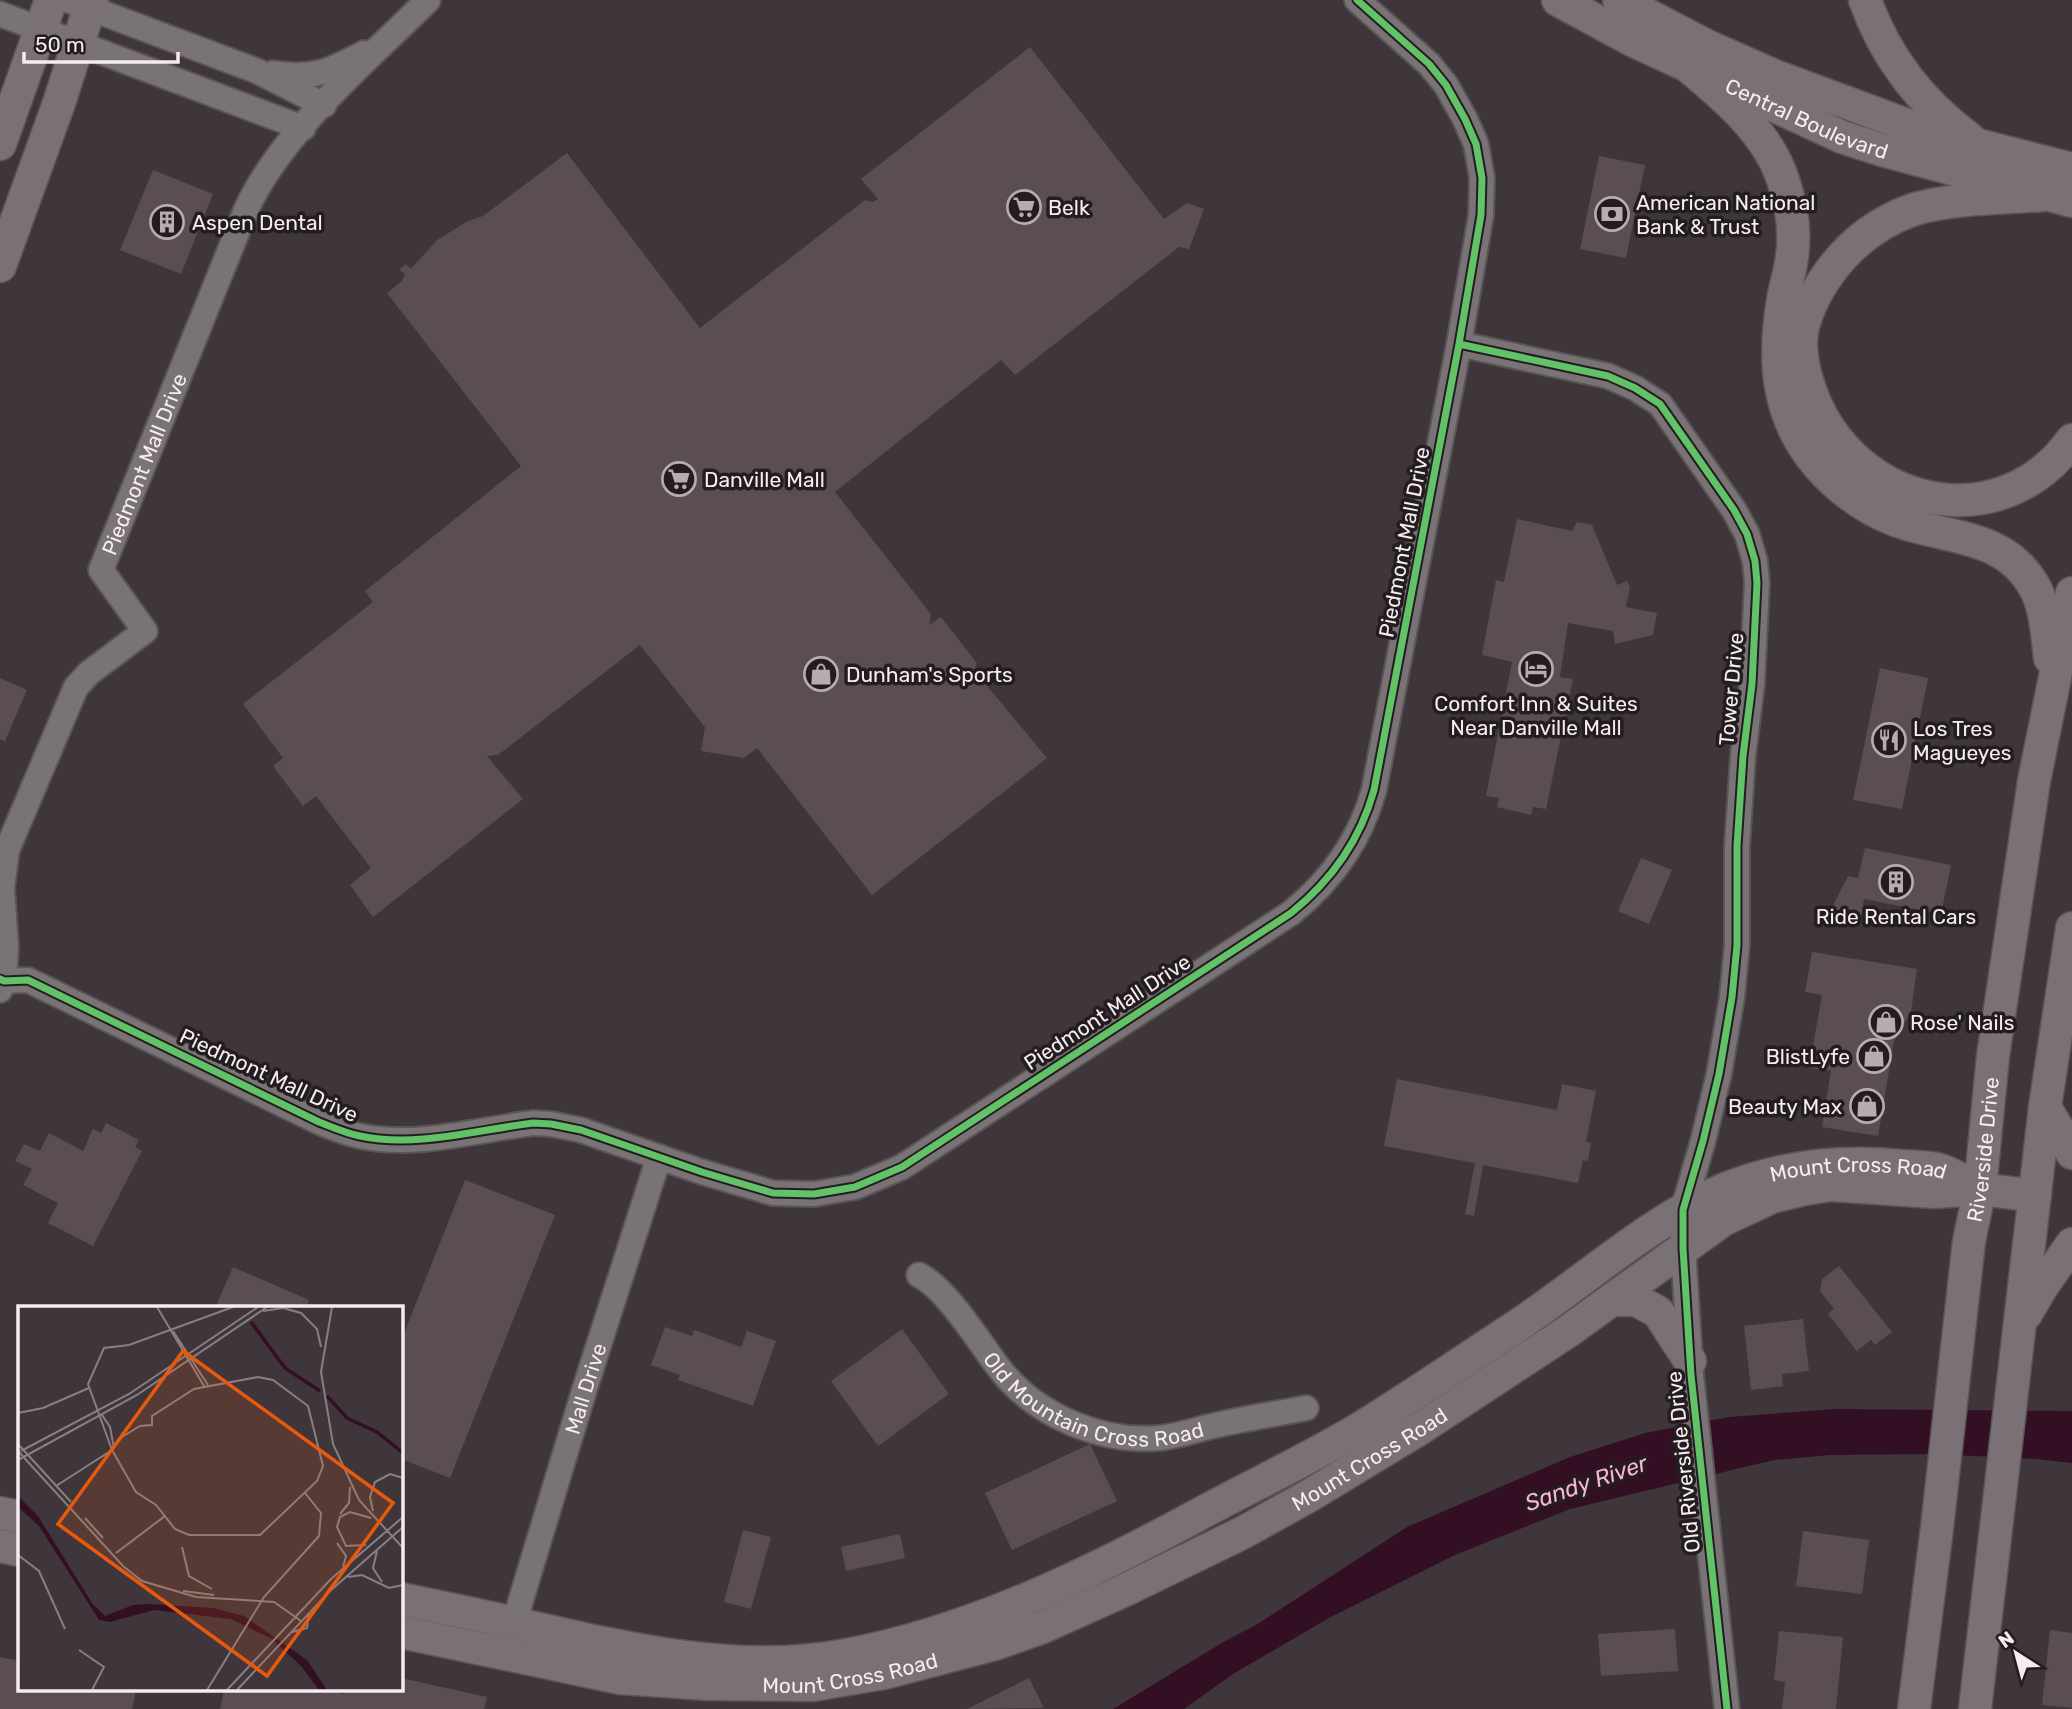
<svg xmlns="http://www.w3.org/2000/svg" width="2072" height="1709" font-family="Rubik,sans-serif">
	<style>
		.water { fill: #330f24 }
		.building { fill: #5a4e54 }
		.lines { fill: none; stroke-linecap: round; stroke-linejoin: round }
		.minor-casing { stroke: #5b5457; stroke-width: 28 }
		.major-casing { stroke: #5b5457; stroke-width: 35 }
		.minor { stroke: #7a7376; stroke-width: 24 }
		.major { stroke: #7a7176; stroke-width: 32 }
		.cycleway-casing { stroke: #231d20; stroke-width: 11 }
		.cycleway { stroke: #61c268; stroke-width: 7 }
		.labels { text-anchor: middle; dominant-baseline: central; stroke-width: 7; stroke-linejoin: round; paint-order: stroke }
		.street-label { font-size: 21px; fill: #f6ecf1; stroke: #231d20 }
		.poi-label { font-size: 21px; fill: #f6ecf1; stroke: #231d20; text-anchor: start }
		.water-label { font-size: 23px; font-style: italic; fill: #fdb2d8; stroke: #231d20 }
		.inset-river { fill: none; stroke: #330f24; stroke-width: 3.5 }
		.inset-road { fill: none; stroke: #887f83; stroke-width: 2 }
		.view { fill: #e8590c; fill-opacity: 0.15; stroke: #e8590c; stroke-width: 3.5 }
		.inset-edge { fill: none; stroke: #f6ecf1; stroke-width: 3.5 }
	</style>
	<rect width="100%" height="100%" fill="#3e363a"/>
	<path class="water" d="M1835,1409l237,2v52l-35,-4 -107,-5 -100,1 -56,5 -204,49 -115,46 -126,63 -96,56 -49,35h-71l112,-68 31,-16 151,-98 163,-70 75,-24 84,-16z"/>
	<path class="building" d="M1030,47l134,172 23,-16 17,6 -15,40 -10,-2 -164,128 -14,-15 -166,132 96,122 -2,11 12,-8 36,46 -3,7 73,88 -175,137 -115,-147 -13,10 -43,-7 4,-24 -65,-82 -142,110 -11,1 36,43 -150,118 -23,-32 21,-17 -55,-72 -13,10 -30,-40 10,-8 -40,-54 130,-102 -8,-11 156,-125 -134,-173 15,-12 3,-7 -6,-4 7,-6 5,5 26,-29 31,-19 15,-5 84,-63 133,175 165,-128 8,2 5,-3 -17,-20z
		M1599,156l46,9 -19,93 -46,-9z
		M153,170l60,24 -32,80 -61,-24z
		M1517,519l55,12 5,-9 15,3 25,60 10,-4 3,6 -4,20 31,6 -4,22 -38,9 -2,-13 -45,-8 -8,54 13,2 -27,130 -13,-2 -2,8 -34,-8 2,-9 -13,-2 26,-134 -30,-7 14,-75 8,2z
		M1880,668l48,10 -26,131 -49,-9z
		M0,678l27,12 -22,51 -5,-2z
		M1865,848l86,17 -10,49 -77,-15 -4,24 -33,-6 21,-41 10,2z
		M1641,858l31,12 -23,54 -31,-13z
		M1812,952l105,17 -6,43 -17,29 -16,95 -56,-9 9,-56 -22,-3 13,-73 -17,-3z
		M1397,1079l160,31 5,-26 34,7 -10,51 5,1 -3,18 -5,-1 -5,23 -95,-18 -9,51 -9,-2 10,-51 -91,-17z
		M106,1123l33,17 -4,7 7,4 -49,95 -45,-23 10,-20 -35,-18 9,-16 -17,-8 9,-17 16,7 9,-18 34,18 10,-22 8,4z
		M465,1180l90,35 -105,263 -49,-19v-118z
		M1839,1266l53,66 -17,13 -4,-5 -14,11 -29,-37 6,-5 -14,-18 2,-12z
		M233,1267l76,33 -3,8h-91z
		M1803,1319l6,52 -27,3 1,12 -32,4 -7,-64z
		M665,1327l27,9 2,-6 47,17 6,-16 29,10 -23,65 -75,-26 2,-5 -29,-10z
		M902,1329l47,65 -71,52 -47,-65z
		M1090,1444l27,57 -105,49 -27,-57z
		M743,1530l28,7 -20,72 -27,-7z
		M1803,1531l66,9 -7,54 -66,-8z
		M900,1534l5,24 -59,13 -5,-24z
		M1675,1629l3,42 -77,5 -3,-42z
		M2050,1630l22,3v75l-30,-3z
		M1779,1631l64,6 -7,72h-54l3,-27 -11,-2z
		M0,1657l19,4v29h117l-4,19h-132z
		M401,1678l86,19 -3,12h-264l4,-19h99l21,4 1,-4h56z
		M1029,1678l15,30 -77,1z"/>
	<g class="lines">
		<g class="minor-casing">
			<g id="minor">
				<path d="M68,0l189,71 67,34"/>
				<path d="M0,14l303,114"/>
				<path d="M273,73c39,7 57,-2 91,-20"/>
				<path d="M1459,344l149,32 27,12 25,16 74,106 13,24 8,27 2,22 -5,101 -9,72 -6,90v99l-5,52 -13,77 -16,67 -20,69v38l8,127 36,334"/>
				<path d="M4,981l24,-1 291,142c13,5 26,11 41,14 56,12 116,-6 173,-13l18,1 30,6 121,42 71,21 41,1 41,-7 47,-20 389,-254c41,-33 69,-72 83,-123l85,-446 22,-129 1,-37 -6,-34 -11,-25 -19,-34 -17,-21 -72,-64"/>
				<path id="s1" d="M0,990l4,-9 2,-34 -4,-59 5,-38 69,-163 13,-14 56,-42 -44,-61 145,-360c36,-79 121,-149 182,-210"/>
				<path id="s2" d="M919,1275c28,14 60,67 80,93 36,47 101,75 160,70 20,-2 39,-9 58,-13 29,-7 59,-11 89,-17"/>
				<path id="s3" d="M514,1623l70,-232 75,-234"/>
			</g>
		</g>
		<g class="major-casing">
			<g id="major">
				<path id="s4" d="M1558,0l74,40 210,97 40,13 190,51"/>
				<path d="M1619,0l88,46 68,30 148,55 149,38"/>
				<path d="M1865,0c21,58 55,102 105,139"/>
				<path d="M1689,67c36,30 79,66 94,113 9,26 13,56 8,83 -2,13 -6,24 -8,37 -10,60 -7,116 35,165 21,24 46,43 77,55 50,19 109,13 139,66 12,21 13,48 16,72"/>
				<path d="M0,144l51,-144"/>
				<path d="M2044,195c-39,3 -95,3 -132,15 -33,12 -62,34 -83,63 -13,18 -27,45 -28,68 0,22 7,46 16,66 49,103 185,130 255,33"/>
				<path d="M0,266l59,-163 33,-103"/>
				<path d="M2045,1107l27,46"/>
				<path d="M1612,1300h24l22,12 32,49"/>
				<path d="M2026,1314l17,-29 29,-41"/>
				<path d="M0,1513l19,4"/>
				<path d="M0,1546l19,4"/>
				<path id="s5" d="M401,1599c39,8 78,16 117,25 106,24 215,51 323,32 129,-23 253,-84 366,-146 51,-27 103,-52 152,-81 54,-33 106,-69 158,-103 69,-46 132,-105 208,-137 57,-23 117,-29 177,-23 11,1 24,1 35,3 13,3 26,12 39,18"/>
				<path id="s6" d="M401,1632l219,46 88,6 105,1 71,-12 111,-29 48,-17 82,-37 117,-57 65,-36 114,-69 146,-96 156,-112 49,-23 33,-8 26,-4 104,7 45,-3 55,7"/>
				<path id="s7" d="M1914,1709l23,-181 32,-287 11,-52 13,-133 41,-275 38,-188"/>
				<path d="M1975,1709l70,-602 27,-179"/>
			</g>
		</g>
		<use href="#minor" class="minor"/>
		<use href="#major" class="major"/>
		<g class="cycleway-casing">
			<path id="cycleway" d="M1459,344l149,32 27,12 25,16 74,106 13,24 8,27 2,22 -5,101 -9,72 -6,90v99l-5,52 -13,77 -16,67 -20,69v38l8,127 36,334
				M0,979l4,2 24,-1 291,142c13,5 26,11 41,14 56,12 116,-6 173,-13l18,1 30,6 121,42 71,21 41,1 41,-7 47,-20 389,-254c41,-33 69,-72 83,-123l85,-446 22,-129 1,-37 -6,-34 -11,-25 -19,-34 -17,-21 -72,-64"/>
		</g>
		<use href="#cycleway" class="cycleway"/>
	</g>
	<defs>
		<g id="supermarket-ring" transform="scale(1.75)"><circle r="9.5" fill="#231d20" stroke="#b6acb1" stroke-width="1.5"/><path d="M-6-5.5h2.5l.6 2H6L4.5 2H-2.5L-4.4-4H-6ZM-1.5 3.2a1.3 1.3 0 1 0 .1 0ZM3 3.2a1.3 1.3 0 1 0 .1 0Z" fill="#b6acb1"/></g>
		<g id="bank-ring" transform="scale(1.75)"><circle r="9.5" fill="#231d20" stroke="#b6acb1" stroke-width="1.5"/><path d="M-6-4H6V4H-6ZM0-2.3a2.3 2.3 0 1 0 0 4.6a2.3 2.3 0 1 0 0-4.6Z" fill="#b6acb1"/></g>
		<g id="building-ring" transform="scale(1.75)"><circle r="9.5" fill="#231d20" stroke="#b6acb1" stroke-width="1.5"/><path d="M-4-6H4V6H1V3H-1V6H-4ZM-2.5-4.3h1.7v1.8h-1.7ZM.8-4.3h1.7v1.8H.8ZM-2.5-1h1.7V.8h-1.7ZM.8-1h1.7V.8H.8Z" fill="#b6acb1"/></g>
		<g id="hotel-ring" transform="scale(1.75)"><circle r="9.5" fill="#231d20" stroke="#b6acb1" stroke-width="1.5"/><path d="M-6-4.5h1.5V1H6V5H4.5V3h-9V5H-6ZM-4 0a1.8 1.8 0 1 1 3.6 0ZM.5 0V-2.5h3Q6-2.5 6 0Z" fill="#b6acb1"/></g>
		<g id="shop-ring" transform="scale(1.75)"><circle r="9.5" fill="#231d20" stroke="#b6acb1" stroke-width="1.5"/><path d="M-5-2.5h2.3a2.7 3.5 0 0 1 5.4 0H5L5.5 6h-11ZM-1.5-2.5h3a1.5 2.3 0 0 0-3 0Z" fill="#b6acb1"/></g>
		<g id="restaurant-ring" transform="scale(1.75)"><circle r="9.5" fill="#231d20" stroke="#b6acb1" stroke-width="1.5"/><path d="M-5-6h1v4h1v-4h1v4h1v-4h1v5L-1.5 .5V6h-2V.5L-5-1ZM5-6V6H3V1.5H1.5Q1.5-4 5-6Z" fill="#b6acb1"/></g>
	</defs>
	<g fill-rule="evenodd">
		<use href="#supermarket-ring" x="1024" y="207"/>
		<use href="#bank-ring" x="1612" y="214"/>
		<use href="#building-ring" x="167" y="222"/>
		<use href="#supermarket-ring" x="679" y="479"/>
		<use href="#hotel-ring" x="1536" y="669"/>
		<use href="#shop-ring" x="821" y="674"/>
		<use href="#restaurant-ring" x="1889" y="740"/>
		<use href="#building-ring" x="1896" y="882"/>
		<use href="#shop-ring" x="1886" y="1022"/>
		<use href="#shop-ring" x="1874" y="1056"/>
		<use href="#shop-ring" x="1867" y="1106"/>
	</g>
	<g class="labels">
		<g class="street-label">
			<text stroke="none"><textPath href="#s4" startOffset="276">Central Boulevard</textPath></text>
			<text stroke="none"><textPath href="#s1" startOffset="597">Piedmont Mall Drive</textPath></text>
			<text transform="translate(1404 542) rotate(-79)">Piedmont Mall Drive</text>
			<text transform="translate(1731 689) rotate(-85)">Tower Drive</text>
			<text transform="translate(1107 1012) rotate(-33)">Piedmont Mall Drive</text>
			<text transform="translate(269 1075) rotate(25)">Piedmont Mall Drive</text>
			<text stroke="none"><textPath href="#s7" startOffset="564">Riverside Drive</textPath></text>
			<text stroke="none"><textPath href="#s5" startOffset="1589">Mount Cross Road</textPath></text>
			<text stroke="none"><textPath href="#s2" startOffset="228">Old Mountain Cross Road</textPath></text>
			<text stroke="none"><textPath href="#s3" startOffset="245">Mall Drive</textPath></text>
			<text stroke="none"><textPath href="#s6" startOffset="1022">Mount Cross Road</textPath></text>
			<text transform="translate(1683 1462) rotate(-96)">Old Riverside Drive</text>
			<text stroke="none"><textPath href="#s6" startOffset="455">Mount Cross Road</textPath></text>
		</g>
		<g class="poi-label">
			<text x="1636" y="202">American National<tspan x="1636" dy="24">Bank &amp; Trust</tspan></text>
			<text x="1048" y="207">Belk</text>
			<text x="192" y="222">Aspen Dental</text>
			<text x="704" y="479">Danville Mall</text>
			<text x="846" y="674">Dunham's Sports</text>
			<text x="1536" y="703" text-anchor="middle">Comfort Inn &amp; Suites<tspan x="1536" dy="24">Near Danville Mall</tspan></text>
			<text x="1913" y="728">Los Tres<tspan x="1913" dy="24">Magueyes</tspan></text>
			<text x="1896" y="916" text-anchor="middle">Ride Rental Cars</text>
			<text x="1910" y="1022">Rose' Nails</text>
			<text x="1850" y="1056" text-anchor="end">BlistLyfe</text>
			<text x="1842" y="1106" text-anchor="end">Beauty Max</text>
		</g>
		<g class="water-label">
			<text transform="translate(1586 1483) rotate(-19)">Sandy River</text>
		</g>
	</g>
	<g transform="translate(18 1306)">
		<rect width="385" height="385" fill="#3e363a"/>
		<path d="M0,190l20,20 54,87 13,13 28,-11 16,-1 64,4 31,8 63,44 20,30h-8l-18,-24 -29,-27 -41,-20 -77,-9 -44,12 -11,-2 -60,-94 -21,-19z" fill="#330f24"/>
		<path class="inset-river" d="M233,16l34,46 35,23M309,90l20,22 30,14 26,21"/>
		<path class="inset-road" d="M139,1l47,79M314,1l-11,65 12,72 26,56 44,48M245,5l20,-3 18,5 16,16 4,18M155,25l35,54M0,107l25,-5 46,-20M84,109l8,12 4,21M0,138l53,58M94,144l-24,-66 16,-36 25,-3 104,-38M0,145l105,115 19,15 54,16 78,5 27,19M3,145l108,-57 129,-87M0,154l119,-65 130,-88M38,180l56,-36 10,-13 18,-11 12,-1v-9l42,-27 64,-12 15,3 35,26 15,60 -6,15 -57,54h-71l-14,-6 -19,-24 -20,-13 -24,-42M355,205l-3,-14 5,-15 15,-8 13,4M322,208l9,-11 1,-16M67,212l18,20M319,237l9,13 -3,11M348,239l-20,1 -9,-19 3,-10 10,-5 21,6M164,241l7,29 23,13M359,245l-4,17 9,14M98,247l49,-37M0,249l21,16 26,58M330,271l14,-2 27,13 14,-3M165,285l31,4M274,326l15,-4 2,-15M61,344l25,17 -12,23M189,384l57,-93 55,-61 2,-23 -16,-20M209,384l104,-111 72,-62M219,384l93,-99 73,-64"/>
		<path class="view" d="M165,45l210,152 -126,173 -209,-152z"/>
		<rect width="385" height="385" class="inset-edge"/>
	</g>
	<g transform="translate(2016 1653) rotate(324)" stroke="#231d20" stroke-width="5" paint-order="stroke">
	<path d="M0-5L12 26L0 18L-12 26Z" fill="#f6ecf1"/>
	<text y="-10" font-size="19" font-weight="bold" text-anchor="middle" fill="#f6ecf1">N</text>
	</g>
	<path d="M24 52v10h154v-10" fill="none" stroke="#f6ecf1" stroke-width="3.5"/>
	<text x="35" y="52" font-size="21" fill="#f6ecf1" stroke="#231d20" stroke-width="5" paint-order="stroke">50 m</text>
</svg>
